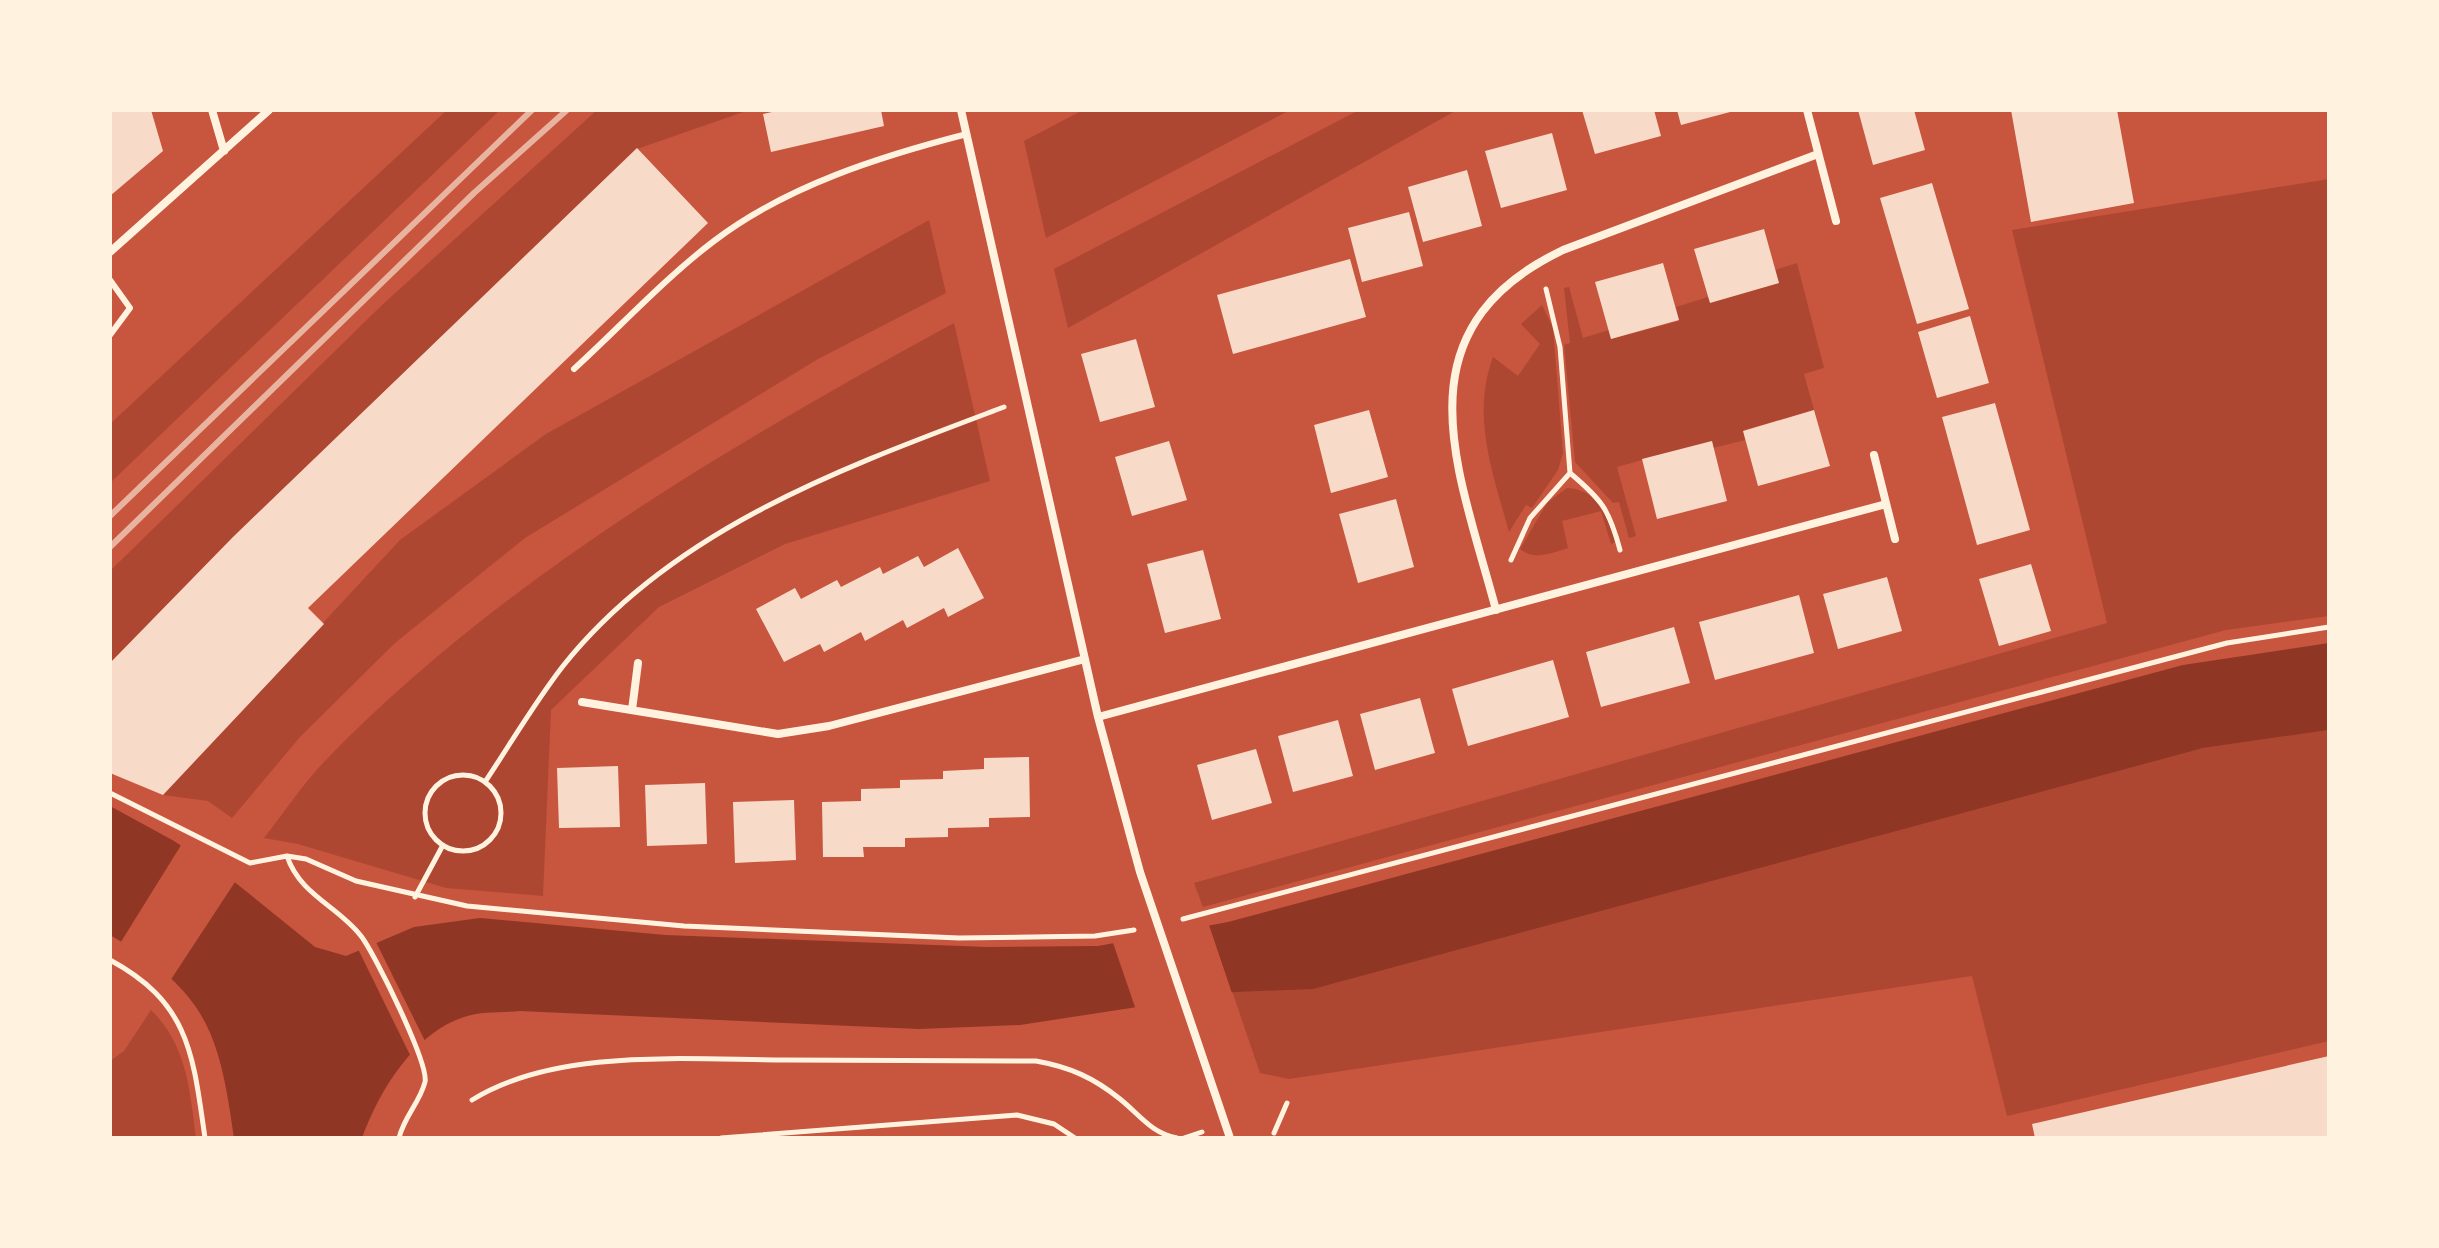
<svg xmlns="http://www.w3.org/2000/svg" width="2439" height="1248" font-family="'IBM Plex Sans',sans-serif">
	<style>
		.green { fill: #ae4732 }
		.water { fill: #8f3625 }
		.pier { fill: #c8553d }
		.building { fill: #f7dbc8 }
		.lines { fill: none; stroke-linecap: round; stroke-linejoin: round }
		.path { stroke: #fff3e0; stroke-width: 5 }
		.service { stroke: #fff3e0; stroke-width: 6 }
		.minor { stroke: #fff3e0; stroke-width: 8 }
		.rail { stroke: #e9b49f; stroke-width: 6 }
	</style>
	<rect width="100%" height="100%" fill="#c8553d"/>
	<path class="green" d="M447,110h53l-390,373v-59z
		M597,110h152l-112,39 -404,388 -123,126v-92l271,-265z
		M1083,110h207l-244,128 -22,-97z
		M1359,110h98l-389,218 -14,-59z
		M2329,179v437l-103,14 -1023,277 -9,-24 913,-260 -95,-393z
		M929,220l17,73 -128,66 -293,179 -130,105 -95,94 -68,81 -24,-17 -45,-6 237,-255 146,-106z
		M1797,263l27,105 -20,6 10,36 -70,20 1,10 -32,8 -2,-7 -94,26 19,69 -7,2 -10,-36 -6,1 -38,-41 -11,-117 6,-2 -6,-55 5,-1 14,51 26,-8 2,9 68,-18 -3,-14 32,-10 2,5 69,-19 -4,-13z
		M1542,305l11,23 10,125 -5,17 -26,38 -6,-3 -17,27c-16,-59 -38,-115 -16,-175l25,19 22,-32 -19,-20z
		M954,323l36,158 -205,63 -126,63 -108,103 -8,186 -97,-8 -148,-44 -34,-6c20,-25 38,-53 60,-76 176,-183 408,-318 630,-439z
		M1567,488c31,1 41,29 48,54l-4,2 -10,-33 -39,10 6,27c-17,5 -33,13 -48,1l27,-46z
		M2329,730v311l-322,75 -35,-140 -683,103 -29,-6 -28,-82 971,-243z
		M151,1010c36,35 39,81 45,128h-86v-77l14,-10z"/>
	<path class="water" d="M2329,643v87l-126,18 -890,241 -78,3 -215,33 -101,4 -399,-18c-17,2 -39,0 -56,6 -50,16 -85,74 -102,121h-128c-15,-108 -28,-146 -124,-203v-129l64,35 63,43 78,63 31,9 68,-29 66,-9 185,17 322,12 111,-1 130,-24 955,-257z"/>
	<path class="pier" d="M183,842l54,37 -67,102 -18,-17 -33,-19z
		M1208,922l25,74 -97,14 -24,-70z
		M375,940l52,105 -15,14 -54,-110z"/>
	<path class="building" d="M110,110h41l12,41 -53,45z
		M781,110h100l3,16 -113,26 -8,-38z
		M1582,110h72l7,26 -66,18z
		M1677,110h56l1,1 -53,14z
		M1858,110h56l11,40 -52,15z
		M2011,110h106l17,93 -103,19z
		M1552,133l15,57 -66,18 -16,-57z
		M637,148l71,75 -400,385 16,16 -161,171 -53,-22v-110l123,-126z
		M1467,170l15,56 -59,16 -15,-55z
		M1932,183l37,126 -52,15 -37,-126z
		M1409,212l14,54 -61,16 -14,-54z
		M1764,229l15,54 -69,20 -16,-54z
		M1350,259l16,58 -133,37 -16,-59z
		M1663,263l16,57 -68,19 -16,-57z
		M1970,316l19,67 -52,15 -19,-66z
		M1136,339l19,68 -55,15 -19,-68z
		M1995,403l35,127 -53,15 -35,-128z
		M1369,410l19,67 -57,16 -17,-68z
		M1814,410l16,56 -72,20 -15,-55z
		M1169,441l18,59 -55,16 -17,-59z
		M1712,441l15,60 -70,18 -15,-60z
		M1396,499l18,68 -56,16 -19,-69z
		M958,548l26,50 -36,19 -4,-9 -37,20 -4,-8 -38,21 -4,-9 -37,20 -4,-8 -36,18 -28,-53 39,-21 6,11 36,-19 4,7 39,-20 3,7 35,-18 6,11z
		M1203,550l18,69 -56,14 -18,-69z
		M2031,564l20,67 -52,15 -20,-67z
		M1887,577l15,54 -64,18 -15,-55z
		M1799,595l15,58 -99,27 -16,-58z
		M1674,627l16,56 -89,24 -15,-55z
		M1553,660l16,57 -101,29 -16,-57z
		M1420,698l15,55 -60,17 -15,-56z
		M1338,720l15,56 -60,16 -15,-56z
		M1256,749l16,54 -60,17 -15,-55z
		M1029,757l1,60 -41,1v9l-41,1v9l-43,1v9h-42l1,10h-41l-1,-55 39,-1v-12l39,-1v-8l43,-1v-8l41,-2v-11z
		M618,766l2,61 -61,1 -2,-60z
		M705,783l2,61 -60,2 -2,-61z
		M794,800l2,60 -61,3 -2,-61z
		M2329,1056v82h-294l-3,-14z"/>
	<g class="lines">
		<path class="path" d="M1546,289l14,58 10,126
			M1511,560l19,-42 40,-45c32,27 39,36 50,77
			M425 813a38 38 0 1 1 76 0a38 38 0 1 1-76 0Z
			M485,782c26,-39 50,-80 78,-116 110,-138 282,-199 441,-259
			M110,793l140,70 37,-7 19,3 50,22 111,25 217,20 275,12 136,-2 39,-6
			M287,856c13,39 51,50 74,80 14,18 68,128 64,146 -5,20 -21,35 -26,56
			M415,897l28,-52
			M1183,919l1044,-276 102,-16
			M110,960c80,43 83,95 95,178
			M472,1100c85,-53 218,-40 315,-40 83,0 166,0 249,1 34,6 58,17 84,38 20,16 31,34 57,39
			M1274,1133l13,-30
			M721,1138l296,-23 37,9 21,14
			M1184,1138l18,-6"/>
		<path class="service" d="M110,280l20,28 -20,27
			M574,369c46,-42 91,-91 140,-128 72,-55 167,-85 253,-107"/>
		<path class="minor" d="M212,110l12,41
			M961,110l137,607 42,155 90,266
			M1807,110l29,111
			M110,252l159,-142
			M1874,455l21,84
			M1496,610c-37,-140 -102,-279 67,-360l255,-96
			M582,702l196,32 51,-8 256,-67
			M632,710l6,-47
			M1098,717l788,-213"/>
		<path class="rail" d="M110,516l422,-406
			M110,547l364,-354 93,-83"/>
	</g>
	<rect width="2439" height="1248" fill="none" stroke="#fff3e0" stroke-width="224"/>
</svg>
